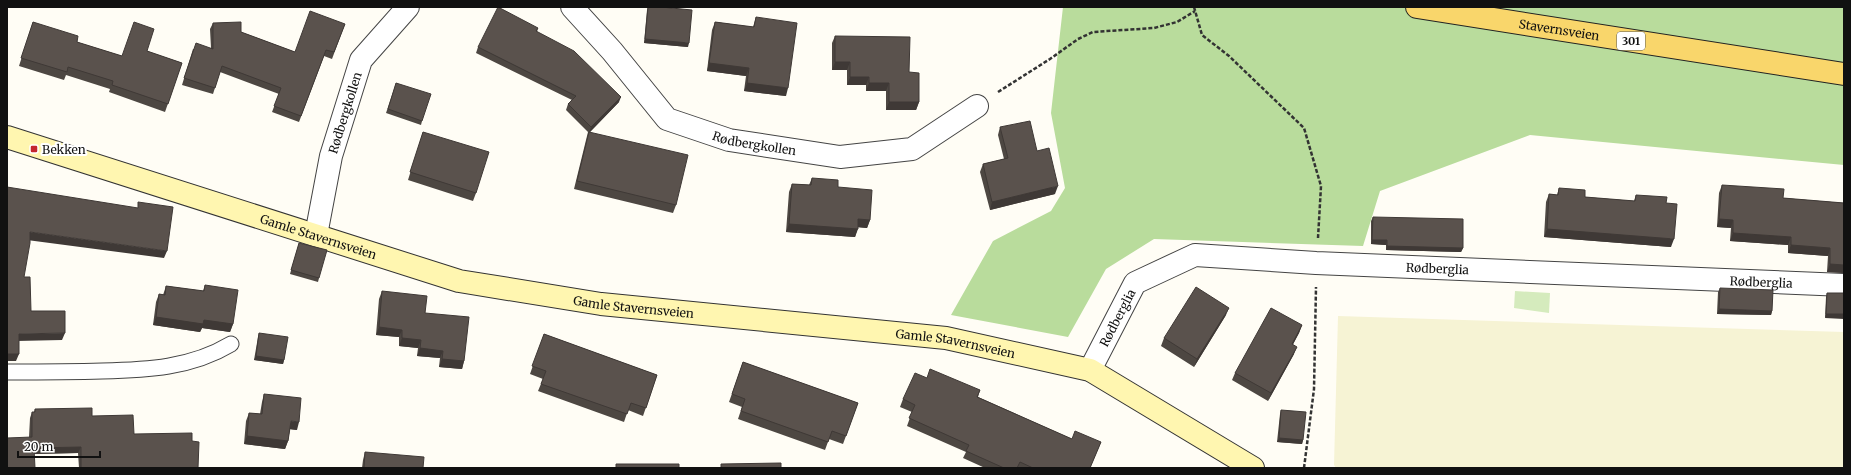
<svg xmlns="http://www.w3.org/2000/svg" width="1851" height="475" font-family="Merriweather,serif">
	<style>
		.farmland { fill: #f6f3d4 }
		.green { fill: #d5ebbd }
		.forest { fill: #b9dc9c }
		.lines { fill: none; stroke-linecap: round; stroke-linejoin: round }
		.lane-casing { stroke: #444; stroke-width: 17 }
		.street-casing { stroke: #444; stroke-width: 24 }
		.secondary-casing { stroke: #333; stroke-width: 24 }
		.primary-casing { stroke: #222; stroke-width: 24 }
		.path { stroke: #333; stroke-width: 2.5; stroke-dasharray: 4 2; stroke-linecap: butt }
		.lane { stroke: #fff; stroke-width: 15 }
		.street { stroke: #fff; stroke-width: 22 }
		.secondary { stroke: #fff6b0; stroke-width: 22 }
		.primary { stroke: #f9d66b; stroke-width: 22 }
		.wall { fill: #4d4742 }
		.shaded-wall { fill: #3f3936 }
		.building { fill: #5a524d; stroke: #3f3936 }
		.poi-dot { fill: #c4262e; stroke: #fff; stroke-width: 1.5 }
		.labels { text-anchor: middle; dominant-baseline: central; stroke-width: 4; stroke-linejoin: round; paint-order: stroke }
		.shield { fill: #fff; stroke: #585858; stroke-width: 1 }
		.shield-label { font-size: 11px; font-weight: bold; fill: #111 }
		.street-label { font-size: 12px; fill: #111; stroke: #fff }
		.poi-label { font-size: 12px; fill: #111; stroke: #fff; text-anchor: start }
	</style>
	<rect width="100%" height="100%" fill="#fffdf5"/>
	<path class="farmland" d="M1338,316l506,16v136h-508l-2,-3z"/>
	<path class="green" d="M1515,291l35,2 -1,20 -35,-5z"/>
	<path class="forest" d="M1063,7h781v158l-314,-30 -150,56 -17,55 -209,-7 -48,30 -38,68 -117,-22 42,-74 58,-30 14,-23 -14,-75z"/>
	<g class="lines">
		<g class="lane-casing">
			<path id="lane" d="M7,372c32,0 63,0 95,-1 45,-1 89,-3 129,-27"/>
		</g>
		<g class="street-casing">
			<g id="street">
				<path id="s1" d="M572,7l40,44 55,68 62,21 111,17 72,-8 65,-43"/>
				<path id="s2" d="M316,235l15,-79 30,-96 47,-53"/>
				<path id="s3" d="M1090,370l45,-87 60,-28 121,8 528,22"/>
			</g>
		</g>
		<g class="secondary-casing">
			<g id="secondary">
				<path id="s4" d="M7,137l452,144 142,23 345,34 144,32 163,98"/>
			</g>
		</g>
		<g class="primary-casing">
			<g id="primary">
				<path id="s5" d="M1417,7l427,67"/>
			</g>
		</g>
		<path class="path" d="M1194,7l8,28 27,21 75,72 17,58 -3,52
			M998,92l52,-33 28,-20 15,-7 61,-4 23,-6 18,-11
			M1304,468l10,-79 2,-102"/>
		<use href="#lane" class="lane"/>
		<use href="#street" class="street"/>
		<use href="#secondary" class="secondary"/>
		<use href="#primary" class="primary"/>
	</g>
	<path class="wall" d="M648,7h13l27,40 -44,-4 3,-33z
		M756,17l30,79 -42,-5 2,-15 -39,-5 5,-41 3,-8 38,5z
		M33,22l44,20 45,14 25,-5 35,12 -17,49 -56,-20 1,-3 -44,-14 -2,5 -45,-14z
		M213,23l28,9 54,20 50,-28 -13,35 -8,-3 -25,66 -27,-10 7,-18 -59,-22 -7,22 -31,-9 11,-36 18,-1 -1,-19z
		M538,28l-1,4 82,70 -29,30 86,73 -3,8 -99,-24 12,-49 2,-8 -22,-22 2,-6 4,-4 -96,-47 2,-6z
		M835,36l74,36 10,30 -3,8h-30v-19h-20v-6h-19v-15h-15v-27z
		M396,83l26,38 -1,4 -35,-12z
		M1000,127l37,24 18,43 -65,16 -10,-38 3,-8 21,-5 -6,-24z
		M423,132l53,61 -3,8 -65,-21z
		M812,178l26,9 32,33 -3,8 -9,-1 -3,10 -69,-5 3,-40 3,-8 17,1z
		M1722,185l61,13 61,5v70l-17,-1 1,-16 -40,-3v-8l-58,-4 1,-13 -14,-1 2,-34z
		M1559,188l26,9 49,4 2,-6 30,8 5,44 -127,-10 2,-35 3,-8 8,1z
		M1373,217l90,31 -2,4 -75,-2v-5l-15,-1v-23z
		M299,243l20,35 -1,4 -28,-8z
		M205,285l28,39 -3,8 -28,-4 -2,4 -47,-7 3,-23 3,-8 4,1 3,-9 37,5z
		M1720,288l52,23 -1,4 -54,-1 1,-22z
		M382,291l43,22 39,48 -2,8 -23,-2 1,-9 -23,-2 1,-8 -19,-2v-9l-23,-2 3,-36z
		M1827,293h17l-19,25 1,-21z
		M1226,315l-32,52 -33,-21 3,-8z
		M1302,325l-3,8 -6,11 1,10 -26,47 -36,-21 3,-7z
		M259,333l25,27 -1,4 -29,-4 4,-23z
		M544,334l113,41 -14,41 -15,-6 -4,12 -86,-31 5,-12 -13,-5z
		M743,362l115,41 -15,41 -14,-5 -4,11 -87,-31 4,-12 -13,-5z
		M927,378l53,12 -2,7 94,42 29,3 -11,26h-105l-22,-10 3,-6 -59,-26 5,-14 -12,-5 3,-8z
		M264,394l33,36 -7,-1 -2,12 -3,8 -41,-5 2,-23 3,-8 11,1 2,-12z
		M35,409l57,7 42,18 58,7 6,27h-119l-1,-15 -44,1 -5,-17 1,-19 2,-6h2z
		M1281,410l22,30 -1,4 -25,-2 3,-28z
		M365,452l58,16h-61l1,-8z"/>
	<path class="shaded-wall" d="M645,39l44,4 -1,4 -44,-4z
		M835,62h15l-3,8h-15z
		M709,63l40,5 -3,8 -39,-5z
		M850,77h19l-3,8h-19z
		M747,83l41,5 -2,8 -42,-5z
		M869,83h20l-3,8h-20z
		M621,97l-2,5 -30,31 2,-6z
		M889,102h30l-3,8h-30z
		M1058,186l-3,8 -65,16 2,-8z
		M858,219l12,1 -3,8 -12,-1z
		M1719,219l14,1 -2,8 -14,-1z
		M789,224l69,5 -3,8 -69,-5z
		M1547,229l127,10 -3,8 -127,-10z
		M30,232l137,19 -3,7 -137,-18z
		M1733,233l58,4 -3,8 -58,-4z
		M1372,240h15l-1,5 -15,-1z
		M1791,245l39,3 -2,8 -40,-3z
		M1387,246l76,2 -2,4 -75,-2z
		M1830,264l14,1v8l-17,-1z
		M1229,308l-3,7 -32,52 3,-8z
		M1719,309l53,2 -1,4 -54,-1z
		M1826,314h18v5l-19,-1z
		M156,317l48,3 29,4 -3,8 -28,-4 -2,4 -47,-7z
		M1302,325l-3,8 -10,19 3,-8z
		M379,327l23,3 -3,7 -23,-2z
		M65,333l-3,7 -46,1 3,-7z
		M402,338l19,2 -3,8 -19,-2z
		M1297,347l-3,7 -26,47 3,-8z
		M420,348l23,3 -3,7 -23,-2z
		M7,354h12l-3,7h-9z
		M256,356l28,4 -1,4 -29,-4z
		M442,359l22,2 -2,8 -23,-2z
		M291,421l8,1 -2,8 -9,-1z
		M247,436l41,5 -3,8 -41,-5z
		M1279,438l24,2 -1,4 -25,-2z
		M81,447l-3,6 -46,1 2,-6z"/>
	<path class="building" d="M498,7l40,21 -2,3 38,20 47,46 -30,30 -23,-23 8,-8 -98,-49z
		M648,7h13l31,3 -3,33 -44,-4z
		M310,11l35,13 -11,28 -8,-2 -25,66 -27,-10 7,-18 -59,-22 -7,22 -31,-10 12,-35 17,6v-26l28,-1v10l54,20z
		M756,17l41,6 -9,65 -41,-5 2,-15 -40,-5 6,-41 39,5z
		M33,22l45,14 -1,6 45,14 12,-34 20,7 -7,22 35,12 -14,41 -56,-19 1,-4 -45,-14 -1,5 -46,-14z
		M835,36l75,1 -1,35 10,1v29h-30v-19h-20v-6h-19v-15h-15z
		M396,83l35,11 -9,27 -34,-12z
		M1030,121l7,30 12,-3 9,38 -66,16 -9,-38 25,-6 -8,-31z
		M423,132l66,20 -13,41 -66,-21z
		M589,132l99,23 -12,50 -99,-24z
		M812,178l26,2v7l34,3 -2,30 -12,-1v10l-69,-5 3,-40 19,1z
		M1722,185l62,4 -1,9 61,5v62l-14,-1v-16l-39,-3v-8l-58,-4v-13l-14,-1z
		M7,187l131,21v-6l35,5 -6,44 -137,-19v11l-6,34h6l1,34h34v22l-46,1v20h-12z
		M1559,188l26,2v7l50,4 1,-6 31,2 -1,6 11,1 -3,35 -127,-10 2,-35 9,1z
		M1373,217l90,2v29l-76,-2v-6h-15z
		M299,243l28,7 -8,28 -28,-8z
		M205,285l33,5 -5,34 -29,-4 -1,4 -47,-7 3,-23 6,1 1,-9 38,5z
		M1196,287l33,21 -32,51 -33,-21z
		M1720,288l53,2 -1,21 -53,-2z
		M382,291l45,5 -2,17 44,4 -5,44 -22,-2 1,-8 -23,-3 1,-8 -19,-2v-8l-23,-3z
		M1827,293h17v21h-18z
		M1271,308l31,17 -10,19 5,3 -26,46 -36,-20z
		M259,333l29,4 -4,23 -28,-4z
		M544,334l113,41 -11,33 -15,-5 -4,11 -86,-30 5,-13 -14,-5z
		M743,362l115,41 -12,33 -14,-5 -4,11 -87,-31 4,-12 -13,-5z
		M930,369l50,21 -3,7 95,42 3,-8 26,11 -11,26h-57l-13,-6 -3,6h-13l-38,-17 3,-6 -60,-27 6,-13 -12,-6 12,-26 12,5z
		M264,394l37,4 -2,24 -8,-1 -3,20 -41,-5 2,-23 13,1z
		M92,408v8l41,-1 1,19 58,-1v8l7,1 -1,26h-117v-21l-47,1 1,20h-28v-30l25,-1v-25h3v-3z
		M1281,410l25,2 -3,28 -24,-2z
		M365,452l59,5 -1,11h-59z
		M781,463v5h-60v-4z
		M616,464h63v4h-63z"/>
	<rect class="poi-dot" x="30" y="145" width="8" height="8" rx="2"/>
	<g class="labels">
		<rect class="shield" x="1617" y="32" width="28" height="18" rx="3"/>
		<g class="shield-label">
			<text x="1631" y="41">301</text>
		</g>
		<g class="street-label">
			<text stroke="none"><textPath href="#s5" startOffset="144">Stavernsveien</textPath></text>
			<text stroke="none"><textPath href="#s2" startOffset="126">Rødbergkollen</textPath></text>
			<text stroke="none"><textPath href="#s1" startOffset="238">Rødbergkollen</textPath></text>
			<text stroke="none"><textPath href="#s4" startOffset="327">Gamle Stavernsveien</textPath></text>
			<text stroke="none"><textPath href="#s3" startOffset="407">Rødberglia</textPath></text>
			<text stroke="none"><textPath href="#s3" startOffset="731">Rødberglia</textPath></text>
			<text stroke="none"><textPath href="#s4" startOffset="651">Gamle Stavernsveien</textPath></text>
			<text stroke="none"><textPath href="#s3" startOffset="59">Rødberglia</textPath></text>
			<text stroke="none"><textPath href="#s4" startOffset="975">Gamle Stavernsveien</textPath></text>
		</g>
		<g class="poi-label">
			<text x="42" y="149">Bekken</text>
		</g>
	</g>
	<rect width="1851" height="475" fill="none" stroke="#111111" stroke-width="16"/>
	<path d="M18 451v6h82v-6" fill="none" stroke="#111111" stroke-width="2"/>
	<text x="24" y="451" font-size="12" fill="#111111" stroke="#ffffff" stroke-width="3" paint-order="stroke">20 m</text>
</svg>
